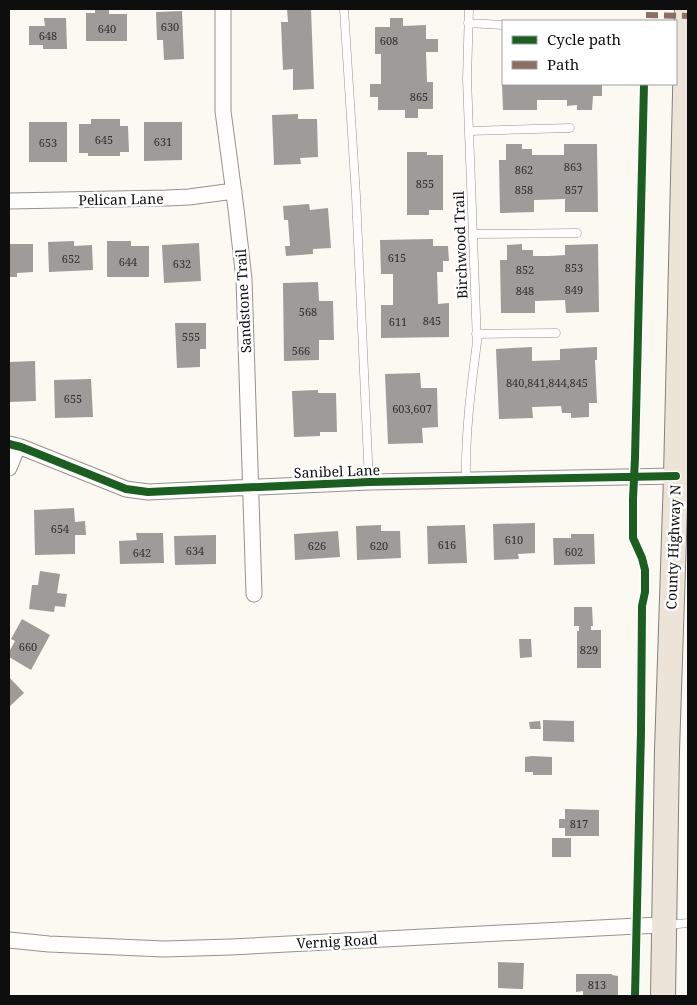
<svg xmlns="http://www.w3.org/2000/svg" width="697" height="1005" font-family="'Noto Serif',serif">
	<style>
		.building { fill: #9e9b98 }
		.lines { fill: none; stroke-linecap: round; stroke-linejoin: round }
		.service-casing { stroke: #959391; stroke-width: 9 }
		.minor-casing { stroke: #959391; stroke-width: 17 }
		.primary-casing { stroke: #82817e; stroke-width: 26 }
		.service { stroke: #fffefd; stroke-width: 8 }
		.minor { stroke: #fffefd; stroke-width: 15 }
		.primary { stroke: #ece4d9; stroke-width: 24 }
		.quiet { stroke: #8d6e63; stroke-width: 6; stroke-dasharray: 12 6; stroke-linecap: butt }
		.cycleway-casing { stroke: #fff; stroke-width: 11 }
		.cycleway { stroke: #1b5e20; stroke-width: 8 }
		.labels { text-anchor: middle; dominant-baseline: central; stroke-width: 5; stroke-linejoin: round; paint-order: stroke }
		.number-label { font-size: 11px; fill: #323130 }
		.street-label { font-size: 14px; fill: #0e0e0e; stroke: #fff }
	</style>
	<rect width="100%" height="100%" fill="#fcf8f2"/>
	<path class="building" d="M95,9h14v5h18v27h-41v-28h9z
		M287,9h24l3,80 -21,1v-21l-10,1 -2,-48h7z
		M182,11l2,48 -20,1 -1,-20h-6l-1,-28z
		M44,18h22l1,31h-24v-4h-14v-19h16z
		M390,18h13v8l23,-1v14h12v13h-12l1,30h6v27h-15v9h-13v-8h-27v-13h-8v-13h11v-30h-6v-27h15z
		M502,84h100v12h-9l-1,14h-15v-5l-10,1v-6h-30v10h-34z
		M298,114v5h19l1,38 -18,1 1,6 -27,1 -2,-50z
		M91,119h29v7h8l1,26h-9v4h-32v-3h-9v-29h12z
		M29,122h38v40h-38z
		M144,122h38v38l-38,1z
		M506,144h16v5h10v6h32v-11h33l1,68h-33v-13l-31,1v12l-34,1 -1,-53h7z
		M407,152h20v3h16v55h-14v5h-22z
		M309,204l1,6 18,-2 3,40 -18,1v5l-27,2 -1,-10h5l-2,-26h-4l-1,-14z
		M433,239v7h15l1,15h-6v11h-6l1,32 11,-1v34l-68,1v-33h12v-31h-12l-1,-34z
		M74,241v5l18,-1 1,25 -44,2 -1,-30z
		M107,241h24v5h18v31h-42z
		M199,243l2,38 -37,2 -2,-38z
		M9,244h24v28l-16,1v4h-8z
		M522,244v6h11v6h16l16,-1v-10l33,-1 1,68 -33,1 -1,-13 -30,1v12h-34l-1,-53h7v-15z
		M318,282l1,19h14l1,39h-15v20l-35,1 -1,-78z
		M175,323h31v26h-6v18l-23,1z
		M532,347v14l28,-1v-11l37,-2v13h-2l2,43h-8v14l-18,1v-5h-9l-1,-7 -29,1 1,11 -34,1 -3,-70z
		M35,361l1,40 -27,1v-40z
		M420,373l1,15h16l1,39 -16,1 1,15 -35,1 -3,-70z
		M91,379l2,38 -38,1 -1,-38z
		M318,390v3h18l1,39h-17v4l-26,1 -2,-46z
		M74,508l1,14 10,-1 1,14h-11v19l-40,1 -1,-45z
		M535,523v30l-17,1 1,5 -25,1 -1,-36z
		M381,525v6h19l1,27 -44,2 -1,-34z
		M465,525l2,38 -39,1 -1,-38z
		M338,531l2,26 -45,3 -1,-26z
		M136,533h27l1,30 -44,1 -1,-23 18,-1z
		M571,534h23l1,30 -41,1 -1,-27h18z
		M216,535v29l-41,1 -1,-29z
		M40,571l20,3 -3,19 10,1 -2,13 -10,-1 -1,6 -25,-3 3,-24h6z
		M574,607h18l1,19h-2v4h10v38h-24v-37h2v-5h-5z
		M22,619l28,16 -19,35 -22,-13v-5l6,-11 -4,-2z
		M519,639h12l1,18 -12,1z
		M9,677l15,16 -15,14z
		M543,720l31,1v21l-31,-1z
		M540,721l1,8h-11l-1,-7z
		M532,756l20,1v18h-19v-3h-8v-15z
		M565,809l34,1v26h-34v-8h-6v-9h6z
		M552,838h19v19h-19z
		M498,962l26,1 -1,26 -25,-1z
		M576,974h36v1l6,1v20h-35v-5l-7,1z"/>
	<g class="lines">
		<g class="service-casing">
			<path id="service" d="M344,9l12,187 13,286
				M468,23l35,2
				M469,131l101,-3
				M473,234l104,-1
				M476,334l80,-1
				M466,481c-1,-46 5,-93 11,-139l-10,-263 2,-70
				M668,925l20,-2"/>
		</g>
		<g class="minor-casing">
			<path id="minor" d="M223,9v102l13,98 8,70 10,315
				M9,201l158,-3 22,-1 45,-6
				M9,444l12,3 105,42 22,3 221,-10 307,-6
				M9,468l9,-22
				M9,940l40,4 115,5 67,-2 406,-21 28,-1"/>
		</g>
		<g class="primary-casing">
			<path id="primary" d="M663,996l4,-245 9,-275 11,-467"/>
		</g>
		<use href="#service" class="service"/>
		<use href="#minor" class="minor"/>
		<use href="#primary" class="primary"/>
		<path class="quiet" d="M646,15l42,1"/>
		<g class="cycleway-casing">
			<path id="cycleway" d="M9,444l12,3 105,42 22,3 221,-10 307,-6
				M635,996l6,-265 1,-125 3,-14v-22l-3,-12 -9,-20v-39l2,-41 9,-374"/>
		</g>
		<use href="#cycleway" class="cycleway"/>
	</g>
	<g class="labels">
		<g class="number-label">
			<text x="170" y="26">630</text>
			<text x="107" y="28">640</text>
			<text x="48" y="35">648</text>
			<text x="389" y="40">608</text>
			<text x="419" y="96">865</text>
			<text x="104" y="139">645</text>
			<text x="163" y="141">631</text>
			<text x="48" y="142">653</text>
			<text x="573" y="166">863</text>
			<text x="524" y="169">862</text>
			<text x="425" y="183">855</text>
			<text x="524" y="189">858</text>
			<text x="574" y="189">857</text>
			<text x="397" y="257">615</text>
			<text x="71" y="258">652</text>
			<text x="128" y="261">644</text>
			<text x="182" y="263">632</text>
			<text x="574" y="267">853</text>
			<text x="525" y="269">852</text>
			<text x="574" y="289">849</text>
			<text x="525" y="290">848</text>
			<text x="308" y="311">568</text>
			<text x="432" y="320">845</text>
			<text x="398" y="321">611</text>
			<text x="191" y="336">555</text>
			<text x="301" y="350">566</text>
			<text x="547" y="382">840,841,844,845</text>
			<text x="73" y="398">655</text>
			<text x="412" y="408">603,607</text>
			<text x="60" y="528">654</text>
			<text x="514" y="539">610</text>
			<text x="447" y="544">616</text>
			<text x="317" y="545">626</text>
			<text x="379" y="545">620</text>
			<text x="195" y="550">634</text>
			<text x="574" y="551">602</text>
			<text x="142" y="552">642</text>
			<text x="28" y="646">660</text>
			<text x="589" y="649">829</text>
			<text x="579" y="823">817</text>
			<text x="597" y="984">813</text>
		</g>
		<g class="street-label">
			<text transform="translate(121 199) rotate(-1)">Pelican Lane</text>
			<text transform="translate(460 245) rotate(-92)">Birchwood Trail</text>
			<text transform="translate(243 301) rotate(-93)">Sandstone Trail</text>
			<text transform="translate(337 471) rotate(-2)">Sanibel Lane</text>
			<text transform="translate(673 547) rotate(-88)">County Highway N</text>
			<text transform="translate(337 941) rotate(-3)">Vernig Road</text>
		</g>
	</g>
	<rect width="697" height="1005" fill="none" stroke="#0e0e0e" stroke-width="20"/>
	<rect x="502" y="20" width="175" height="65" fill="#ffffff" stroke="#9f9f9f"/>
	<rect x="512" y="36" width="25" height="8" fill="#1b5e20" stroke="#9f9f9f"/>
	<text x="547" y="45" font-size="15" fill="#0e0e0e">Cycle path</text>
	<rect x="512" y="61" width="25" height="8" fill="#8d6e63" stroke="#9f9f9f"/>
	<text x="547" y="70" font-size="15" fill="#0e0e0e">Path</text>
</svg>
